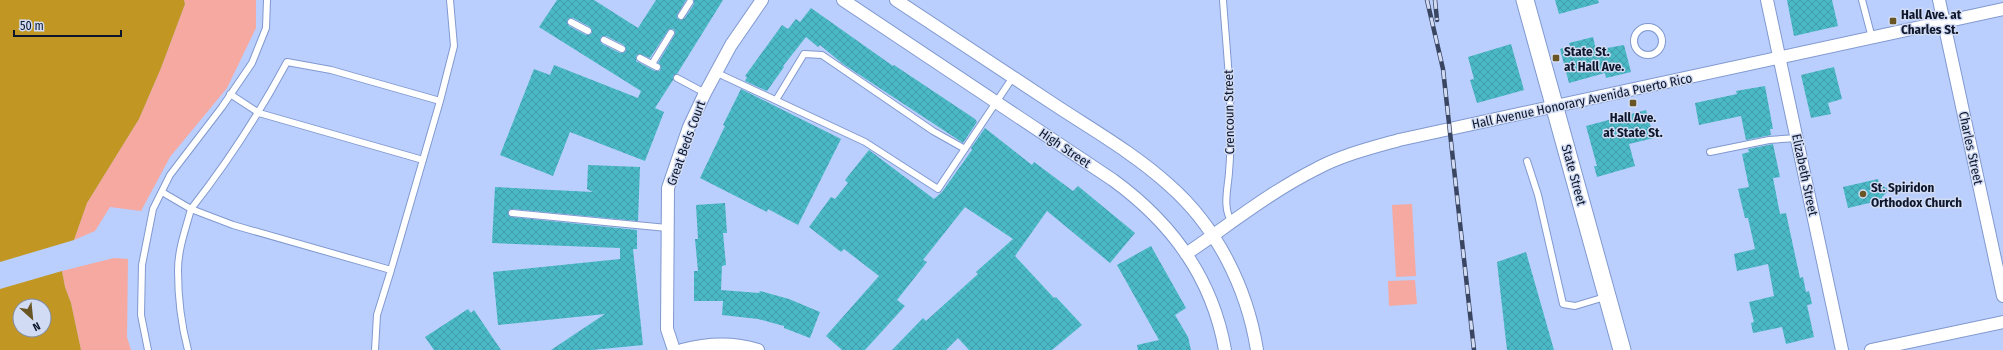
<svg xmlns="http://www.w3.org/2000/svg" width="2003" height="350" font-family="'Fira Sans Condensed',sans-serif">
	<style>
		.green { fill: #f6a9a1 }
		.water { fill: #c19622; fill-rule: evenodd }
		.building { fill: url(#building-cross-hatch); fill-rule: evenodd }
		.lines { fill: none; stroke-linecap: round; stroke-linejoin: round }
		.lane-casing { stroke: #8199d0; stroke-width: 8 }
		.street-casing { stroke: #8199d0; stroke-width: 14 }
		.secondary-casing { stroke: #8199d0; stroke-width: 19 }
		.lane { stroke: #fff; stroke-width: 6 }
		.street { stroke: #fff; stroke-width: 12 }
		.secondary { stroke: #fff; stroke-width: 17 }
		.rail-casing { stroke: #3a4561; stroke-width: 4.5 }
		.rail { stroke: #d1dcf4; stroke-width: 3; stroke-dasharray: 9; stroke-linecap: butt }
		.poi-dot { fill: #6a5625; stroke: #d1dcf4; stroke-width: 1.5 }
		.labels { text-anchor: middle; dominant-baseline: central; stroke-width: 3; stroke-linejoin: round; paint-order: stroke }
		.poi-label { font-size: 13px; font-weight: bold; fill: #0e162b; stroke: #d1dcf4; text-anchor: start }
		.street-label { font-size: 13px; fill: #0e162b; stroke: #d1dcf4 }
	</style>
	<defs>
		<pattern id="building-cross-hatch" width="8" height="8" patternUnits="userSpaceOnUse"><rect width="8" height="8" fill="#4bb8c5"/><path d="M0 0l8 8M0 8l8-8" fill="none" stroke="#409da9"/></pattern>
	</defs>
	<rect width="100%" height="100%" fill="#bacffd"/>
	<path class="green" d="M184,0h72v28l-29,60 -57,69 -29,54 -31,-4 -15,24 -21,9 13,-37 52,-84 22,-51 24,-64z
		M1412,204l4,72 -20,1 -4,-72z
		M114,258l14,1 -1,78 4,13h-50l-10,-47 -6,-16 -3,-16z
		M1415,280l2,24 -28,2 -1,-25z"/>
	<path class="water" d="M0,0h184l1,4 -24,64 -22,51 -52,84 -13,37 -74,22z
		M62,271l3,16 6,16 10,47h-81v-61zM20,306h24v24h-24z"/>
	<path class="building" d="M557,0h37l44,28 18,-28h30l-9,15v3l4,2 4,-2 9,-14v-4h29l-46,74 -4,2v4l-18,28 9,4 -19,49 -75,-29 -17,44 -53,-21 34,-86 16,6 4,-10 84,33 3,-7 -102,-64zM569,18h4l17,9 2,6 -6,2 -17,-9 -2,-4zM669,29h5l1,5 -17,29 3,3 -1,5h-5l-19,-10v-5l3,-2 11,4zM602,36h4l18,9 2,6 -6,2 -18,-9 -2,-4z
		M1555,0h43l1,3 -40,11z
		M1787,0h45l6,26 -44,10z
		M811,8l82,58 1,-1 81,54 2,3 -14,21 -120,-79 -23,-19 -2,2 -12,-10 -23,29 1,1 -17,24 -22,-10 2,-4 -2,-1 37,-51 6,4 8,-10 4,3z
		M1593,37l3,13 28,-5 7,27 -25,6 -1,-5 -36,10 -9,-34 10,-3 -1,-3z
		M1511,44l13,46 -47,13 -7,-23 4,-1 -6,-22z
		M1834,67l8,32 -14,4 3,11 -20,4 -10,-43z
		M1765,86l8,43h-3l1,6 -25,5 -5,-24 -42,9 -4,-22 42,-9 -1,-3z
		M741,89l100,50 -43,86 -30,-16 -1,3 -67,-34 25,-52 -2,-1z
		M1646,110l8,28 -25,6 6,22 -38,11 -3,-11h3l-11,-40z
		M985,128l47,37 2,-3 39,29 5,-5 57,47 -25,30 -63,-52 -32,45 39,42 2,-1 26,28 -30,25h-83l-11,-12 -12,12h-54l31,-32 3,3 52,-47 -2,-2 37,-33 -48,-32 -42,53 4,2 -30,38 8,6 -40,44h-23l-16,-14 53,-60 -35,-27 -3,3 -32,-25 22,-30 4,2 13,-16 -3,-3 24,-30 65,49 8,-7 30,-42 -1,-2z
		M1773,144l7,33 -7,1 7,36 6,-1 14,65 3,-1 3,15 3,-1 3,13 -5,1 7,32 -28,7 -4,-17 -29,6 -2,-10 3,-1 -5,-20 25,-6 -6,-32 -31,7 -3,-17 21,-5 -7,-31h-3l-7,-29 11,-2 -7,-33 7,-2 -1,-3z
		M588,165l52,2 -2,54 -126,-12 -3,1 -1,4 4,3 125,13v19h-4l10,96 -51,5h-41l54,-36 -107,11 -5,-53 127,-13v-11l-128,-5 3,-56 98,5 -6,-3z
		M1878,179l1,4 10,7 -7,7v3l-34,8 -5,-21z
		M725,203l2,30h-4l3,32 -4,1 -1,24 38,3 1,-2 29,8 31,13 -10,26 -26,-10v-2l-26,-7 -36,-4 1,-14h-29v-30h4l-3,-32h3l-2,-34z
		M1151,246l35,62 -11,7 13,22 3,13h-53l-1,-5 22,-5 -42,-75z
		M1526,252l28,98h-47l-10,-88z
		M468,309l3,4 3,-3 27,40h-67l-9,-13z"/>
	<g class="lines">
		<g class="lane-casing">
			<path id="lane" d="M1223,0c4,57 11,114 6,172 -1,17 -7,35 3,51
				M1862,0l10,38
				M681,16l9,-14
				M571,22l17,9
				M1634 41a14 14 0 1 1 28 0a14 14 0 1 1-28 0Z
				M604,40l18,9
				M640,58l17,9
				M652,64l19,-31
				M715,72l150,70 73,47 75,-112
				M677,78l28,15
				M230,94l29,19 164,47
				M776,100l28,-46 18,1 111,76 32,18
				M440,101l14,-55 -4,-46
				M1710,152l59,-12 28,-2
				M1527,161l11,34 25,109 12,2 30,-9
				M162,192l29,17c37,-47 68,-95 96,-147l44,8 109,31 -49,169
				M512,213l155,15
				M148,350l-7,-35 1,-50 11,-56 17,-34 52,-68 30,-44 14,-35 1,-28
				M188,350c-7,-26 -10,-53 -10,-80 0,-21 8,-42 13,-61l42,16 158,45 -14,45 -2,35"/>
		</g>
		<g class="street-casing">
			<path id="street" d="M843,0l270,180c59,43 99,97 112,170
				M896,0c53,35 106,70 159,105 38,25 80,49 114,80 48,42 78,103 88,165
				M1767,0l75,350
				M1939,0l64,296
				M1186,254c43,-29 84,-62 130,-85 26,-14 55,-21 83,-29l604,-131
				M674,350l-7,-21 1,-141 21,-61 16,-34 26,-48 31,-45
				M682,350c26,-7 51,-8 76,0
				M1871,350l132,-28"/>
		</g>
		<g class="secondary-casing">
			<path id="secondary" d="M1525,0l97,350"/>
		</g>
		<use href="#lane" class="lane"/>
		<use href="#street" class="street"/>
		<use href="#secondary" class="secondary"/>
		<g class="rail-casing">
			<path id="rail" d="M1427,0l16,69 31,281
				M1435,0l2,20"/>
		</g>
		<use href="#rail" class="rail"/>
	</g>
	<g class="poi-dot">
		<rect x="1889" y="17" width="8" height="8" rx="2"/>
		<rect x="1552" y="54" width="8" height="8" rx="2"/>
		<rect x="1629" y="99" width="8" height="8" rx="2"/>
		<circle cx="1863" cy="194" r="4"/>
	</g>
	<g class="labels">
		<g class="poi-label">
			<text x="1901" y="14">Hall Ave. at<tspan x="1901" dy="15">Charles St.</tspan></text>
			<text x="1564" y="51">State St.<tspan x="1564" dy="15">at Hall Ave.</tspan></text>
			<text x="1633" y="117" text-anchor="middle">Hall Ave.<tspan x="1633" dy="15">at State St.</tspan></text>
			<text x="1871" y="187">St. Spiridon<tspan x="1871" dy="15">Orthodox Church</tspan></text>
		</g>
		<g class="street-label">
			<text transform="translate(1582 101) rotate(-12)">Hall Avenue Honorary Avenida Puerto Rico</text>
			<text transform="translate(1229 112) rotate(-91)">Crencoun Street</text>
			<text transform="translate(686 143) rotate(-70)">Great Beds Court</text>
			<text transform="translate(1065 148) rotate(34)">High Street</text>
			<text transform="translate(1971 148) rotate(78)">Charles Street</text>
			<text transform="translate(1574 175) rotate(75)">State Street</text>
			<text transform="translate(1805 175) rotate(78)">Elizabeth Street</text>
		</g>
	</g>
	<g transform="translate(32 318) rotate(153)"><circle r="19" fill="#d1dcf4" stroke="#838da4"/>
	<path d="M0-3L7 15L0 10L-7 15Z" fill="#6a5625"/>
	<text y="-6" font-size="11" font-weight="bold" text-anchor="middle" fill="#0e162b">N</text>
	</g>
	<path d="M14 30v6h107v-6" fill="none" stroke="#0e162b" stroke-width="2"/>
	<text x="20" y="30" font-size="12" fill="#0e162b" stroke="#d1dcf4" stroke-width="3" paint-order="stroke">50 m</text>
</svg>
